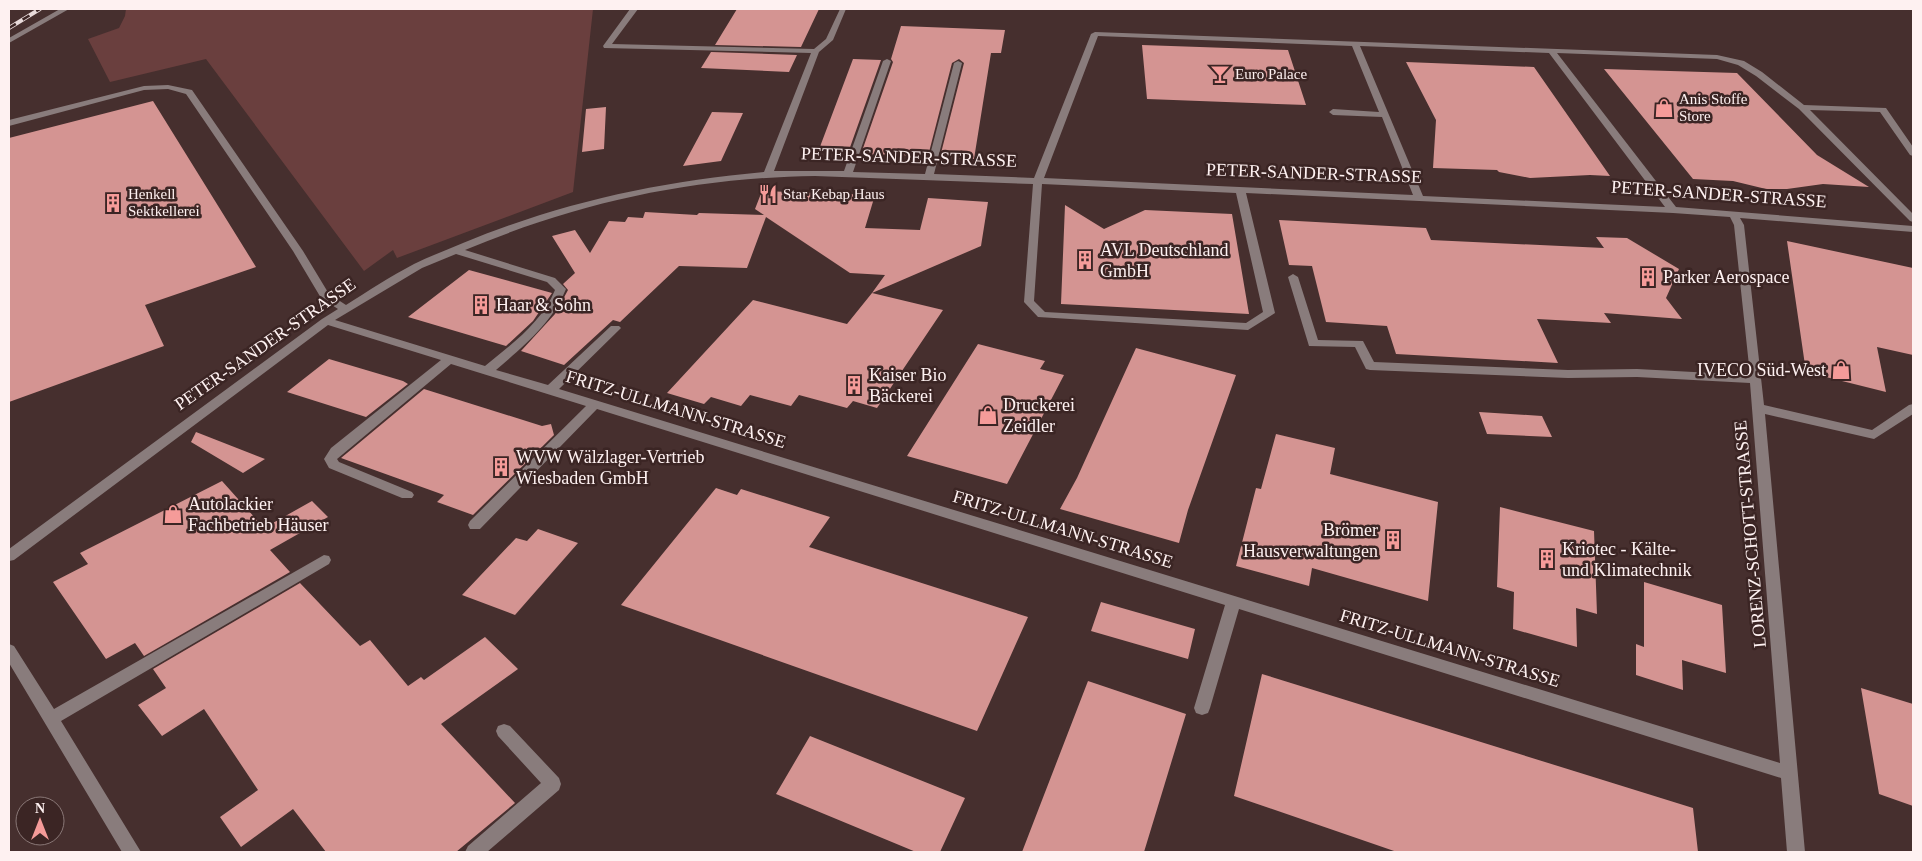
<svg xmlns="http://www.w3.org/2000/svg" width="1922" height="861" font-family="'Times New Roman',serif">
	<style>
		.green { fill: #6a3f3e }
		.building { fill: #d49492 }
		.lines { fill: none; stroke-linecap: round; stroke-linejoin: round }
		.minor { fill: #897c7c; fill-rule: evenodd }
		.rail-casing { stroke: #e8dada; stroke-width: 4 }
		.rail { stroke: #3b2524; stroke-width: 2.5; stroke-dasharray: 8; stroke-linecap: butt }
		.labels { text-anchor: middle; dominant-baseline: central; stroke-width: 5; stroke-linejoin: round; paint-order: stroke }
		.far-poi-label { font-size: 15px; fill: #fef1f1; stroke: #3b2524; text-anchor: start }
		.street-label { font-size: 18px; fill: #fef1f1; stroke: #3b2524 }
		.poi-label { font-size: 18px; fill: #fef1f1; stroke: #3b2524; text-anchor: start }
	</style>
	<rect width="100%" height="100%" fill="#462f2e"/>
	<path class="green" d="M126,9h467l-20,183 -176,66 -4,-8 -29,21 -158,-212 -96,23 -22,-43 31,-11 6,-12z"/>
	<path class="building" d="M737,9h82l-18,38 -86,-2z
		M901,26l104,4 -4,23h-10l-17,106 -34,-2 24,-94 -5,-4 -7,4 -24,93 -67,-2 32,-92 -2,-3z
		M1142,45l146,5 18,55 -159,-6z
		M711,52l86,3 -8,17 -88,-4z
		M853,59l28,1 -33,93 -30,-1z
		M1406,62l128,5 76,109 -20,-1 -60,3 -31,-6 -2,-2 -64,-2 3,-48z
		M1604,69l133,4 80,82 52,32 -46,-3 -36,5h-21l-33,-8 -40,-2z
		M153,101l103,166 -111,38 19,41 -155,56v-264z
		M606,107l-2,42 -22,3 4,-43z
		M712,112l31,1 -22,48 -38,5z
		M762,191l113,4 -10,33 55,2 8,-32 60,4 -7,44 -109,47 13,-18 -35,-2 -84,-56 -19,51 -68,-2 -59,56 -7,-2 -49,45 -43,-14 34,-37 13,-24 -5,-6 12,-11 -23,-37 23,-6 15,23 19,-32 16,1 3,-5 15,1 2,-6 52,3 2,-2 65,2 -9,-6z
		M1065,205l39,24 41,-19 87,4 17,100 -188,-10z
		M1279,220l147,8 5,12 173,8 -8,-11 31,1 52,31 -13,29 16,21 -78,-6 7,10 -74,-4 21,44 -162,-9 -9,-28 -61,-4 -14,-56 -23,-1z
		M1787,241l126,27v87l-36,-8 9,45 -80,-20z
		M469,270l83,23 -19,28 -27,25 -98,-29z
		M872,293l71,17 -66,98 -24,-7 -6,7 -48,-13 -8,11 -41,-11 -9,11 -30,-9 -7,7 -37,-11 86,-93 94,24z
		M978,344l67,17 -5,8 24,6 -57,109 -100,-28z
		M1136,348l100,27 -48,135 -9,33 -119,-34 17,-31z
		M329,359l74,22 5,3 -42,33 -79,-25z
		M424,389l118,37 9,-2 3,11 -81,80 -36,-13 7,-7 -103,-37z
		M1479,412l63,4 10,21 -65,-3z
		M196,432l69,27 -22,14 -52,-31z
		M1276,434l59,14 -5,26 108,28 -10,99 -116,-33 -3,18 -73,-20 20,-78 5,1z
		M222,481l42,47 48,-27 16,16 -58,33 20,22 -146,84 -9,-13 -29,16 -53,-77 35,-18 -8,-11z
		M716,488l21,7 4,-6 89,28 -21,30 219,70 -51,114 -356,-126z
		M1500,507l94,24 3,83 -21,-6 1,39 -64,-18 1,-37 -17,-5z
		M538,529l40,14 -63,72 -53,-20 54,-57 11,3z
		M1644,582l78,23 4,68 -44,-13 1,30 -47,-15v-31l8,3z
		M300,583l60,63 10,-6 38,46 13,-9 3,3 61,-43 33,32 -77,55 74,79 -59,49h-130l-33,-43 -52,38 -21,-30 38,-27 -54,-81 -42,27 -24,-31 28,-17 -13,-19z
		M1101,602l94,27 -7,30 -97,-28z
		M1262,674l431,134 5,44h-301l-163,-56z
		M1088,681l98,33 -42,138h-122z
		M1861,688l52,16v102l-34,-12z
		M810,736l155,62 -25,54h-24l-140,-58z"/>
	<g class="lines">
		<path class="minor" d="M60,9h9l-60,34v-5z
			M630,9h8l-26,35 202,5 12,-10 14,-30h6l-13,31 -14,12 -45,119h70l39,-110 4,-2 4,2 -38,111 72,2 29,-111 4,-2 4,2 -28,111 100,4 57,-144 4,-2 622,23 27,6 18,11 42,33 82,3 27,39v9l-3,-1 -30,-43 -70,-2 103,104v8l-3,-1 -111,-112 -43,-33 -18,-11 -21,-6 -160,-6 119,154 237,19v6l-173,-14 4,7 20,180 108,25 37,-25 4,-1v10l-39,25 -109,-25 40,438h-18l-6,-74 -542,-169 -29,99 -2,5 -6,2 -6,-2 -2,-5 31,-103 -628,-196 -117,120h-10l-2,-4 2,-4 116,-115 -135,-42 -114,95 2,3 73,30 2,3 -2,3h-10l-73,-30 -5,-9 7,-11 110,-88 -113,-35 -314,235 -5,1v-12l313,-230 16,-10 -17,-11 -28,-47 -107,-157 -18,-5 -24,1 -135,36v-6l135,-34 24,-1 24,5 111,161 26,43 17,11c22,-14 45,-29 68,-41 16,-8 33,-14 49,-21 100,-41 194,-61 301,-71l47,-119 -207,-5 -1,-2zM1098,36l254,10 27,66 -46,-3 -4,3 4,3 49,2 31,78 -369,-17zM1360,46l189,7 116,154 -242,-11zM815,176l218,8 -9,118 14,15 210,13 27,-17 -29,-120 427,20 57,4 4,8 16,150 -113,-6 -69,1 -194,-8 -11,-21 -45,-1 -20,-63 -5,-3 -5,3 21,69 46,1 11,22 4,1 198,8 69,-1 113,6 30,380 -1221,-374 60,-59 2,-2 -2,-2h-8l-63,59 -52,-15c28,-24 56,-47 70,-81l-11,-11 -90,-28c115,-48 226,-72 350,-74zM1042,184l194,9 27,119 -17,11 -201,-11 -11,-11zM456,254l91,28 8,8c-13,32 -43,54 -70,76l-150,-46 87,-52z
			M324,555l5,1 2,4 -2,4 -268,157 80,131h-19l-113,-189v-19l5,2 40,63z
			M504,724l6,2 49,52 2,6 -2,6 -72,62h-22l3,-6 73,-63 -43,-47 -2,-5 2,-5z"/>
		<g class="rail-casing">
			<path id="rail" d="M9,28l31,-19"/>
		</g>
		<use href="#rail" class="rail"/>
	</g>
	<defs>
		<g id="bar-bare" transform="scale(1.5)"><path d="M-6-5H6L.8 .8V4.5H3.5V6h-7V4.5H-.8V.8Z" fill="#f59b99" stroke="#3b2524" stroke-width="2.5" paint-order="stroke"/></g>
		<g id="shop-bare" transform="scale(1.5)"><path d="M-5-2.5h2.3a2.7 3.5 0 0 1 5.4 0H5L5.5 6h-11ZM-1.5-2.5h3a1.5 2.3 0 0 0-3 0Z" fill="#f59b99" stroke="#3b2524" stroke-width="2.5" paint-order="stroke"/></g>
		<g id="restaurant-bare" transform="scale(1.5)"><path d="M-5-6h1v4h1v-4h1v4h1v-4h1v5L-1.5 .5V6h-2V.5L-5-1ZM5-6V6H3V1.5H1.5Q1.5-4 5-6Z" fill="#f59b99" stroke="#3b2524" stroke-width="2.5" paint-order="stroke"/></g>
		<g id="building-bare" transform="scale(1.5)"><path d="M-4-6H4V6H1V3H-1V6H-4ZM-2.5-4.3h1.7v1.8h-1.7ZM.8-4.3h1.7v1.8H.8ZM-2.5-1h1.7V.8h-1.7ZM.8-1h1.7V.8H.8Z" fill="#f59b99" stroke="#3b2524" stroke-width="2.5" paint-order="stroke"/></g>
	</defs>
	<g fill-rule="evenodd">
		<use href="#bar-bare" x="1220" y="74"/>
		<use href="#shop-bare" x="1664" y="108"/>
		<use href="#restaurant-bare" x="768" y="194"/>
		<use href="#building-bare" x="113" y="203"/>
		<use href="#building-bare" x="1085" y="260"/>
		<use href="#building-bare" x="1648" y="277"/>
		<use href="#building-bare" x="481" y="305"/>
		<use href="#shop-bare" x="1841" y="370"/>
		<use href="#building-bare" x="854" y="385"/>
		<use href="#shop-bare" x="988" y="415"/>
		<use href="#building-bare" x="501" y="467"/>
		<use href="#shop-bare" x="173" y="514"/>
		<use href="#building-bare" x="1393" y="540"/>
		<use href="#building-bare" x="1547" y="559"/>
	</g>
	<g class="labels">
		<g class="far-poi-label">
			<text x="1235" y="74">Euro Palace</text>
			<text x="1679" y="99">Anis Stoffe<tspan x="1679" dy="17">Store</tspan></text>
			<text x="128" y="194">Henkell<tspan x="128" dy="17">Sektkellerei</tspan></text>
			<text x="783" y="194">Star Kebap Haus</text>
		</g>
		<g class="street-label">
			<text transform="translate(909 157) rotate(2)">PETER-SANDER-STRASSE</text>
			<text transform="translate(1314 173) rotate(2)">PETER-SANDER-STRASSE</text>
			<text transform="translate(1719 194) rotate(4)">PETER-SANDER-STRASSE</text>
			<text transform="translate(265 344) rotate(-35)">PETER-SANDER-STRASSE</text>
			<text transform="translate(676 409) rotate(17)">FRITZ-ULLMANN-STRASSE</text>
			<text transform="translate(1063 529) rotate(17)">FRITZ-ULLMANN-STRASSE</text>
			<text transform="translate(1750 534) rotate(-95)">LORENZ-SCHOTT-STRASSE</text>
			<text transform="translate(1450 648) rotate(17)">FRITZ-ULLMANN-STRASSE</text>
		</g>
		<g class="poi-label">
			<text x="1100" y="250">AVL Deutschland<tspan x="1100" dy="21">GmbH</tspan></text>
			<text x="1663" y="277">Parker Aerospace</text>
			<text x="496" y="305">Haar &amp; Sohn</text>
			<text x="1826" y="370" text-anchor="end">IVECO Süd-West</text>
			<text x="869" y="375">Kaiser Bio<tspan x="869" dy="21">Bäckerei</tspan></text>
			<text x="1003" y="405">Druckerei<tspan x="1003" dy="21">Zeidler</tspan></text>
			<text x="516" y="457">WVW Wälzlager-Vertrieb<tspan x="516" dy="21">Wiesbaden GmbH</tspan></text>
			<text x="188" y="504">Autolackier<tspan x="188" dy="21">Fachbetrieb Häuser</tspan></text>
			<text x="1378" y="530" text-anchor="end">Brömer<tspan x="1378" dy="21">Hausverwaltungen</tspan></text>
			<text x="1562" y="549">Kriotec - Kälte-<tspan x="1562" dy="21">und Klimatechnik</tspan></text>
		</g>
	</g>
	<rect width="1922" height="861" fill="none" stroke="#fef1f1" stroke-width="20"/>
	<g transform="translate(40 821)"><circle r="24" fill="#3b2524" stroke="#897776"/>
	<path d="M0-4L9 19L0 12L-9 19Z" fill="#f59b99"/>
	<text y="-8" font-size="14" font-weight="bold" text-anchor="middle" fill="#fef1f1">N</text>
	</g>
</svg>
